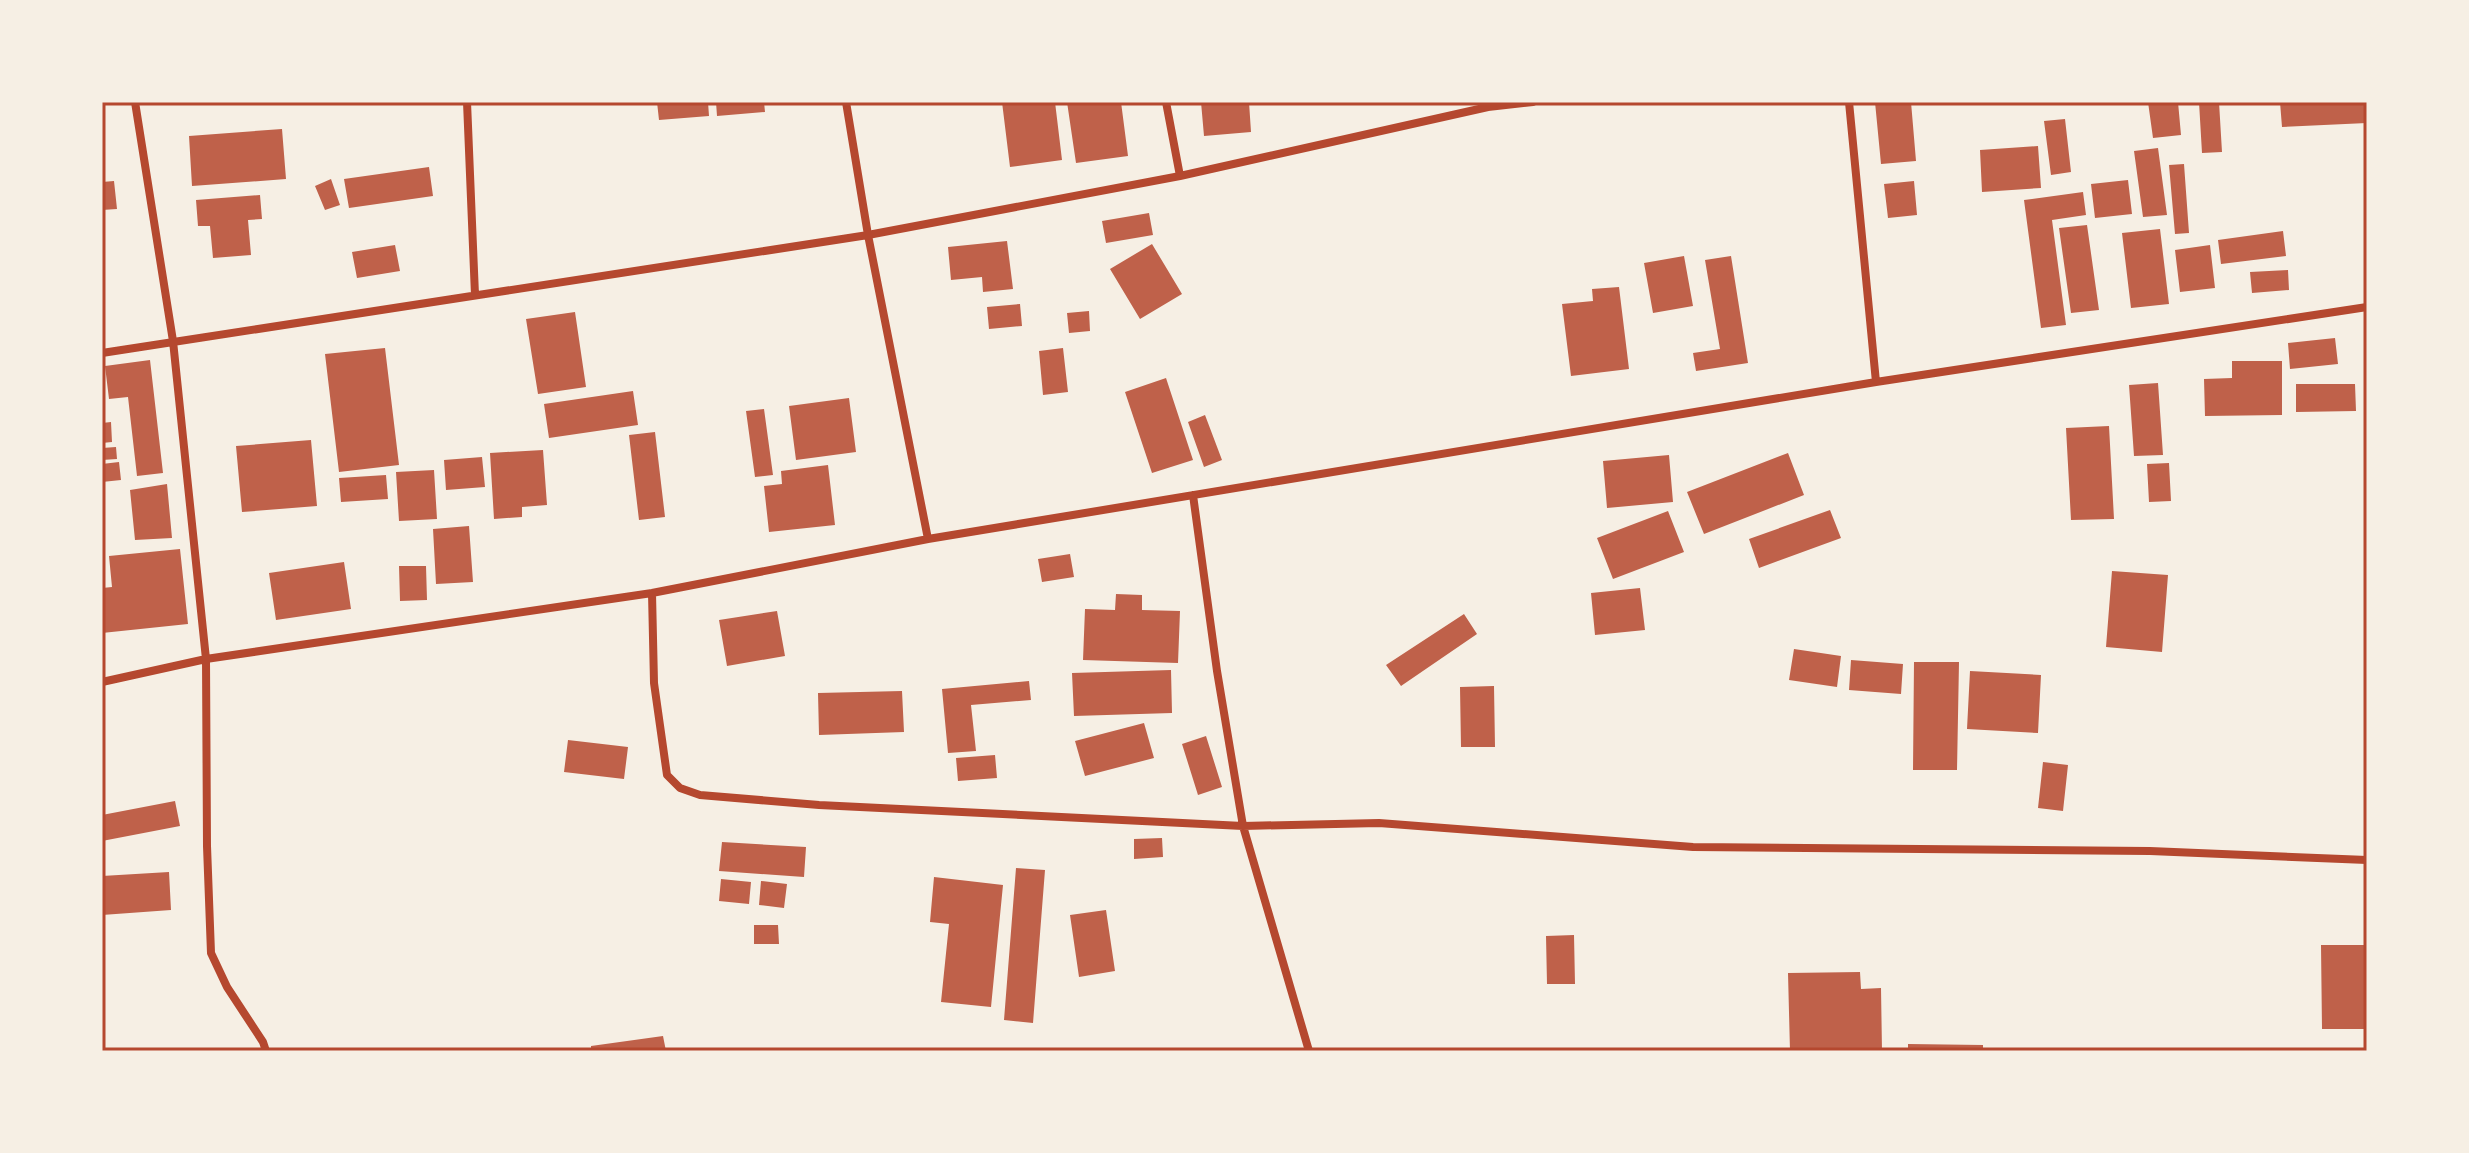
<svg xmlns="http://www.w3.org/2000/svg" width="2469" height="1153" font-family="'Fira Sans Condensed',sans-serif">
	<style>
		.building { fill: #bf614a }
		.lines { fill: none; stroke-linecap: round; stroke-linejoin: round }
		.minor { stroke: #b5482f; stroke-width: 8 }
		.neatline { fill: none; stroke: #b5482f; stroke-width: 3 }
	</style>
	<rect width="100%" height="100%" fill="#f6efe4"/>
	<path class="building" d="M657,102h51l1,14 -50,4z
		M716,102h48l1,10 -48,4z
		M1002,102h53l7,58 -52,7z
		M1067,102h54l7,54 -52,7z
		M1201,102h48l2,30 -47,4z
		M1875,102h36l5,59 -35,3z
		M2148,102h30l3,33 -28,3z
		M2199,102h20l3,50 -20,1z
		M2280,102h87v21l-85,4z
		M2065,119l6,53 -20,3 -7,-54z
		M282,129l4,50 -94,7 -3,-50z
		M2038,146l3,42 -59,4 -2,-42z
		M2158,148l9,67 -24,2 -9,-66z
		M2184,164l5,69 -14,1 -6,-69z
		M429,167l4,29 -84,12 -5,-29z
		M331,179l9,26 -15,5 -10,-24z
		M2128,180l4,34 -37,4 -4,-34z
		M114,181l3,28 -15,1v-28z
		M1914,181l3,34 -29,3 -4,-34z
		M2083,192l3,23 -34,5 14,105 -25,3 -17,-128z
		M260,195l2,24 -14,1 3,35 -38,3 -3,-32h-12l-2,-26z
		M1149,213l4,22 -47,8 -4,-22z
		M2087,225l12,85 -28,3 -12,-85z
		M2160,229l9,75 -38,4 -9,-75z
		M2283,231l3,25 -65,8 -3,-24z
		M1007,241l6,48 -30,3 -1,-15 -31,3 -3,-33z
		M1152,244l30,50 -42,25 -30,-50z
		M395,245l5,26 -43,7 -5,-26z
		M2210,245l5,43 -35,4 -5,-42z
		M1684,256l9,50 -40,7 -9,-50z
		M1731,256l17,107 -52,8 -3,-18 27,-4 -15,-89z
		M2288,270l1,20 -37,3 -2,-21z
		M1619,287l10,82 -58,7 -9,-72 31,-3 -1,-12z
		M1020,304l2,22 -33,3 -2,-22z
		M1089,311l1,20 -21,2 -2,-20z
		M575,312l11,75 -48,7 -12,-75z
		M2335,338l3,26 -48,5 -2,-26z
		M385,348l14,117 -60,7 -14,-118z
		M1063,348l5,44 -25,3 -4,-44z
		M150,360l13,113 -26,3 -9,-79 -19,2 -4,-33z
		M2232,361h50v54l-77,1 -1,-37 28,-1z
		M1166,378l27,82 -41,13 -27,-81z
		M2158,383l5,72 -29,1 -5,-71z
		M2296,384h59l1,27 -60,1z
		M633,391l5,34 -89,13 -5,-34z
		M849,398l7,54 -60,8 -7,-54z
		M764,409l9,66 -18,2 -9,-66z
		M1205,415l17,45 -18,7 -16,-45z
		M111,422l1,20 -10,1v-20z
		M2109,426l5,93 -43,1 -5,-92z
		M655,432l10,85 -26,3 -10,-85z
		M311,440l6,66 -75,6 -6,-66z
		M116,447l1,12 -15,1v-12z
		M543,450l4,55 -25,2v10l-28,2 -4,-66z
		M1788,453l16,42 -100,39 -17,-42z
		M1669,455l4,47 -66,6 -4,-47z
		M482,457l3,30 -39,3 -2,-30z
		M119,462l2,18 -19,2v-18z
		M2169,463l2,38 -22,1 -2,-38z
		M828,465l7,60 -66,7 -5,-46 18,-2 -1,-13z
		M434,470l3,49 -38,2 -3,-49z
		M386,475l2,24 -47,3 -2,-24z
		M167,484l5,54 -37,2 -5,-50z
		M1830,510l11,28 -82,30 -10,-29z
		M1668,511l16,41 -71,27 -16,-41z
		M469,526l4,56 -37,2 -3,-55z
		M180,549l8,75 -86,9v-45l10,-1 -3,-31z
		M1070,554l4,23 -32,5 -4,-23z
		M344,562l7,47 -75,11 -7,-47z
		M399,566h27l1,34 -27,1z
		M2112,571l56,4 -6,77 -56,-5z
		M1640,588l5,42 -50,5 -4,-42z
		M1116,594l26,1v15l38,1 -2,52 -95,-3 2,-51 30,1z
		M777,611l8,45 -58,10 -8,-46z
		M1464,614l13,20 -76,52 -15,-21z
		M1794,649l47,7 -4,31 -48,-7z
		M1851,660l52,4 -2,30 -52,-4z
		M1914,662h45l-2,108h-44z
		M1171,670l1,43 -98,3 -2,-43z
		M1970,671l71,4 -3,58 -71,-4z
		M1029,681l2,19 -60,5 5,46 -28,2 -6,-64z
		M1494,686l1,61h-34l-1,-60z
		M902,691l2,41 -85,3 -1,-42z
		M1144,723l10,35 -69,18 -10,-35z
		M1206,736l16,51 -24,8 -16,-51z
		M568,740l60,7 -4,32 -60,-7z
		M995,755l2,23 -39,3 -2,-23z
		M2043,762l25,3 -5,46 -25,-3z
		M175,801l5,25 -78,15v-26z
		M1162,838l1,19 -29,2v-20z
		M722,842l84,5 -2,30 -85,-6z
		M1016,868l29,2 -12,153 -29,-3z
		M169,872l2,38 -69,5v-39z
		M934,877l69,8 -12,122 -50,-5 8,-78 -19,-2z
		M721,879l30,3 -2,22 -30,-3z
		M761,881l26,3 -3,24 -25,-3z
		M1106,910l9,61 -36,6 -9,-62z
		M754,925h24l1,19h-25z
		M1574,935l1,49h-28l-1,-48z
		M2321,945h46v84h-45z
		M1860,972l1,17 20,-1 1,63h-92l-2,-78z
		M663,1036l3,15h-75v-5z
		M1908,1044l75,1v6h-75z"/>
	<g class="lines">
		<path class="minor" d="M135,102l38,239 33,318 1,187 4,107 16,34 36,55 3,9
			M467,102l8,193
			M846,102l22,133 60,304
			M1166,102l14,74
			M1849,102l27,280
			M102,353l766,-118 312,-59 308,-69 45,-5
			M1193,495l24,176 26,155 66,225
			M652,593l2,90 13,92 13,13 20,7 119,10 424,21 136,-3 314,24 457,4 217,9
			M102,682l104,-23 446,-66 276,-54 948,-157 491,-75"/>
	</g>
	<rect width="2469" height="1153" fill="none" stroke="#f6efe4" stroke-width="208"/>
	<rect x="104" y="104" width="2261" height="945" class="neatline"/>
</svg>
